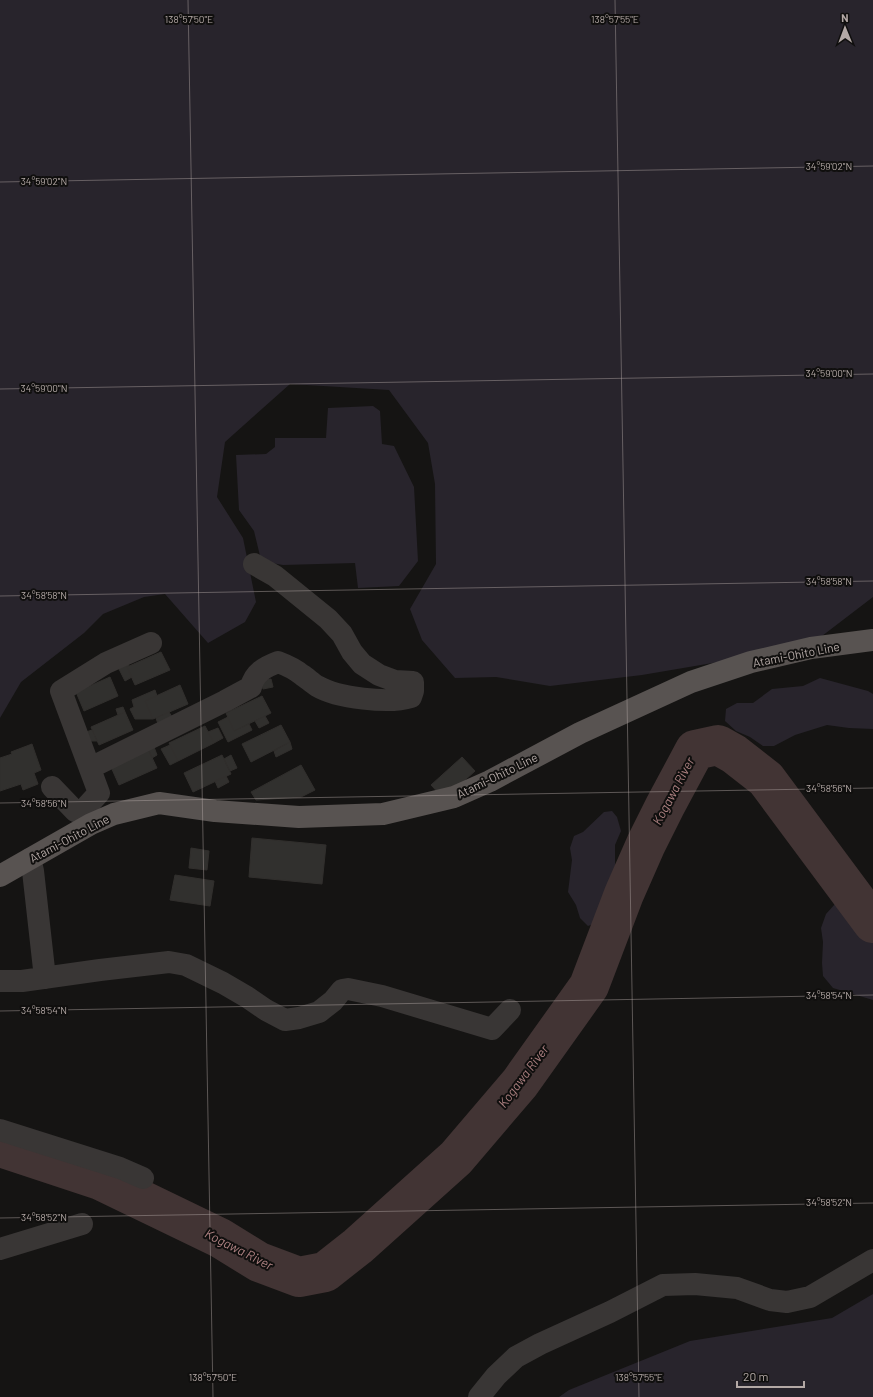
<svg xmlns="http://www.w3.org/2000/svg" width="873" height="1397" font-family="Barlow,sans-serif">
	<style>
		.green { fill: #28242c }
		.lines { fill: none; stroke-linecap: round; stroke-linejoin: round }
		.river { stroke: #423434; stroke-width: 40 }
		.building { fill: #31302e; stroke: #312f2d }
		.minor { stroke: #393635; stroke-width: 22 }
		.major { stroke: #585351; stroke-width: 22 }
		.ticks { fill: none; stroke: #b4a9a6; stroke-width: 1; stroke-opacity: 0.45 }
		.labels { text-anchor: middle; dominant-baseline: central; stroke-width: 4; stroke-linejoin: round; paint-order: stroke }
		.street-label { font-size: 12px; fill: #b4a9a6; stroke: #100f0e }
		.water-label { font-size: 13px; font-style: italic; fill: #ac8081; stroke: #100f0e }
		.ticks-label { font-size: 10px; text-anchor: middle; fill: #b4a9a6; stroke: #100f0e; stroke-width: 4; stroke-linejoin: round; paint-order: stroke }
	</style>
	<rect width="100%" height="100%" fill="#151413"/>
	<path class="green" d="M0,0h873v597l-51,39 -56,18 -124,21 -92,11 -54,-9 -41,1 -33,-38 -12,-31 26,-45 -1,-80 -7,-41 -39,-53 -99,-6 -65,58 -8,55 26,41 13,64 -11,20 -37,21 -43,-49 -21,3 -41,17 -19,19 -63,49 -21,36z
		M373,406l7,5 2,33 12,2 20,41 4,74 -19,25 -41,2 -3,-25 -72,2 -11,-2 -11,-3 -7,-29 -15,-21 -3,-55 30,-1 9,-7v-9h51l2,-30z
		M820,678l48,13 5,3v35l-24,-1 -22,-3 -32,10 -21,11h-11l-13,-9 -14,-6 -11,-10 1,-12 11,-6h16l19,-14 31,-3z
		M612,811l5,6 4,14 -6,14v37l-10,29 -9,12 -8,3 -8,-8 -4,-13 -8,-13 4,-32 -2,-12 4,-12 9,-4 21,-20z
		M835,904l9,1 16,14 13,20v61l-40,-12 -10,-12 -1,-13 1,-21 -2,-14 5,-14z
		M873,1294v103h-314l10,-7 121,-49 142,-23z"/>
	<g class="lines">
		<path class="river" d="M0,1147l100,33 120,58 39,24 40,15 26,-5 33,-26 98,-88 64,-75 69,-97 35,-92 22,-50 19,-38 30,-56 23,-5 16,9 32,25 107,144"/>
	</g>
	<path class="building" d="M161,652l9,18 -35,15 -8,-18z
		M127,663l2,3 -2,1 5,10 -7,4 -7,-14z
		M110,677l8,19 -34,15 -8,-19z
		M271,679l2,8 -10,2 -2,-8z
		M180,685l8,19 -35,15 -8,-18z
		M155,690l2,6 -12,5 8,18h-18l-5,-10 4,-2 -2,-7z
		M262,696l9,17 -37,18 -8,-18z
		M123,707l2,5 -7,3 -2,-6z
		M125,712l8,18 -34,15 -8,-18z
		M169,712l3,5 -14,7 -2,-6z
		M265,716l4,7 -10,5 -4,-7z
		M228,717l6,14 15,-7 3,6 -24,12 -10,-20z
		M281,725l9,17 -39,20 -9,-18z
		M205,726l9,17 -36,18 -9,-18z
		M218,728l5,10 -9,5 -6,-11z
		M92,730l5,11h-6l-5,-9z
		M290,742l2,7 -16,8 -2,-6z
		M32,744l9,26 -7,3 4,11 -15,6 -2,-6 -21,7v-33l12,-4 -1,-2z
		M170,745l8,16 -8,4 -9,-16z
		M154,747l3,8 -5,3 -4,-9z
		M148,749l9,19 -38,17 -8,-18z
		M222,755l9,19 -38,18 -9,-19z
		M231,755l6,13 -7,3 -6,-12z
		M462,757l13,14 -31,28 -13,-14z
		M301,765l14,25 -14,7 -45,3 -5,-8z
		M226,776l3,6 -11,6 -3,-7z
		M252,838l74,7 -4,39 -73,-7z
		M191,848l18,3 -2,19 -18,-2z
		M175,875l39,6 -4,25 -40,-6z"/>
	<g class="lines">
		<path class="minor" d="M90,768l135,-67 26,-14c3,-14 14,-20 27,-25 8,3 17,7 24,13 5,3 10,8 15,11 20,12 72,18 94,11l2,-6v-9l-18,-1 -16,-6 -17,-11 -10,-12 -10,-18 -14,-15 -53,-43 -21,-12
			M52,787l23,24 9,3 5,11
			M84,814l4,-9 11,-12 -38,-102 45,-28 45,-20
			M30,859l3,12 12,107
			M0,981h22l78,-11 69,-8 17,3 37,18 24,14 19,13 19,10 14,-2 20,-6 14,-11 9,-11 6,-1 34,7 110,33 18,-19
			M0,1130l120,38 23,10
			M0,1249l82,-25
			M479,1397l17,-21 20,-19 24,-13 70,-32 53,-27 32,-1 42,4 33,12 17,2 23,-5 63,-37"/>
		<path class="major" d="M0,876l91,-52 23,-10 45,-11 56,8 84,6 84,-3 71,-17 36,-16 90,-48 111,-51 60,-20 60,-14 62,-8"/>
	</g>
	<path class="ticks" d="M188,0l25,1397M615,0l24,1397M0,182l873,-16M0,389l873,-15M0,596l873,-15M0,803l873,-15M0,1011l873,-16M0,1218l873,-15"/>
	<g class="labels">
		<g class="street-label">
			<text transform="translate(796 654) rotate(-11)">Atami-Ohito Line</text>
			<text transform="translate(497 775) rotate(-26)">Atami-Ohito Line</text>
			<text transform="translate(69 838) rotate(-28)">Atami-Ohito Line</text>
		</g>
		<g class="water-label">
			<text transform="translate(673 791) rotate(-62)">Kogawa River</text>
			<text transform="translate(523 1076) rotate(-53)">Kogawa River</text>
			<text transform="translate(239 1249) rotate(27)">Kogawa River</text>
		</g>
	</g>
	<g class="ticks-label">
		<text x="189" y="23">138°57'50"E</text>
		<text x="615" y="23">138°57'55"E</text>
		<text x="829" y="170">34°59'02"N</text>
		<text x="44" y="185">34°59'02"N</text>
		<text x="829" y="377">34°59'00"N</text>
		<text x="44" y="392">34°59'00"N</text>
		<text x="829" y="585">34°58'58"N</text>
		<text x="44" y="599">34°58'58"N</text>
		<text x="829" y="792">34°58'56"N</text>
		<text x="44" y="807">34°58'56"N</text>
		<text x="829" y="999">34°58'54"N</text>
		<text x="44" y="1014">34°58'54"N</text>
		<text x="829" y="1206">34°58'52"N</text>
		<text x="44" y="1221">34°58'52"N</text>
		<text x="213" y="1381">138°57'50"E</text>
		<text x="639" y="1381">138°57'55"E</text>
	</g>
	<g transform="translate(845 28) rotate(359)" stroke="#100f0e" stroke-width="3" paint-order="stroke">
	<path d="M0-3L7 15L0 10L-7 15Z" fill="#b4a9a6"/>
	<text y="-6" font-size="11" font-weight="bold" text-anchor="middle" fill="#b4a9a6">N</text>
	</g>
	<path d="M737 1381v6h67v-6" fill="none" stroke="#b4a9a6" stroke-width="2"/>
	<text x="743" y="1381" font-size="12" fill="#b4a9a6" stroke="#100f0e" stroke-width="3" paint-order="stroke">20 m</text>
</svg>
